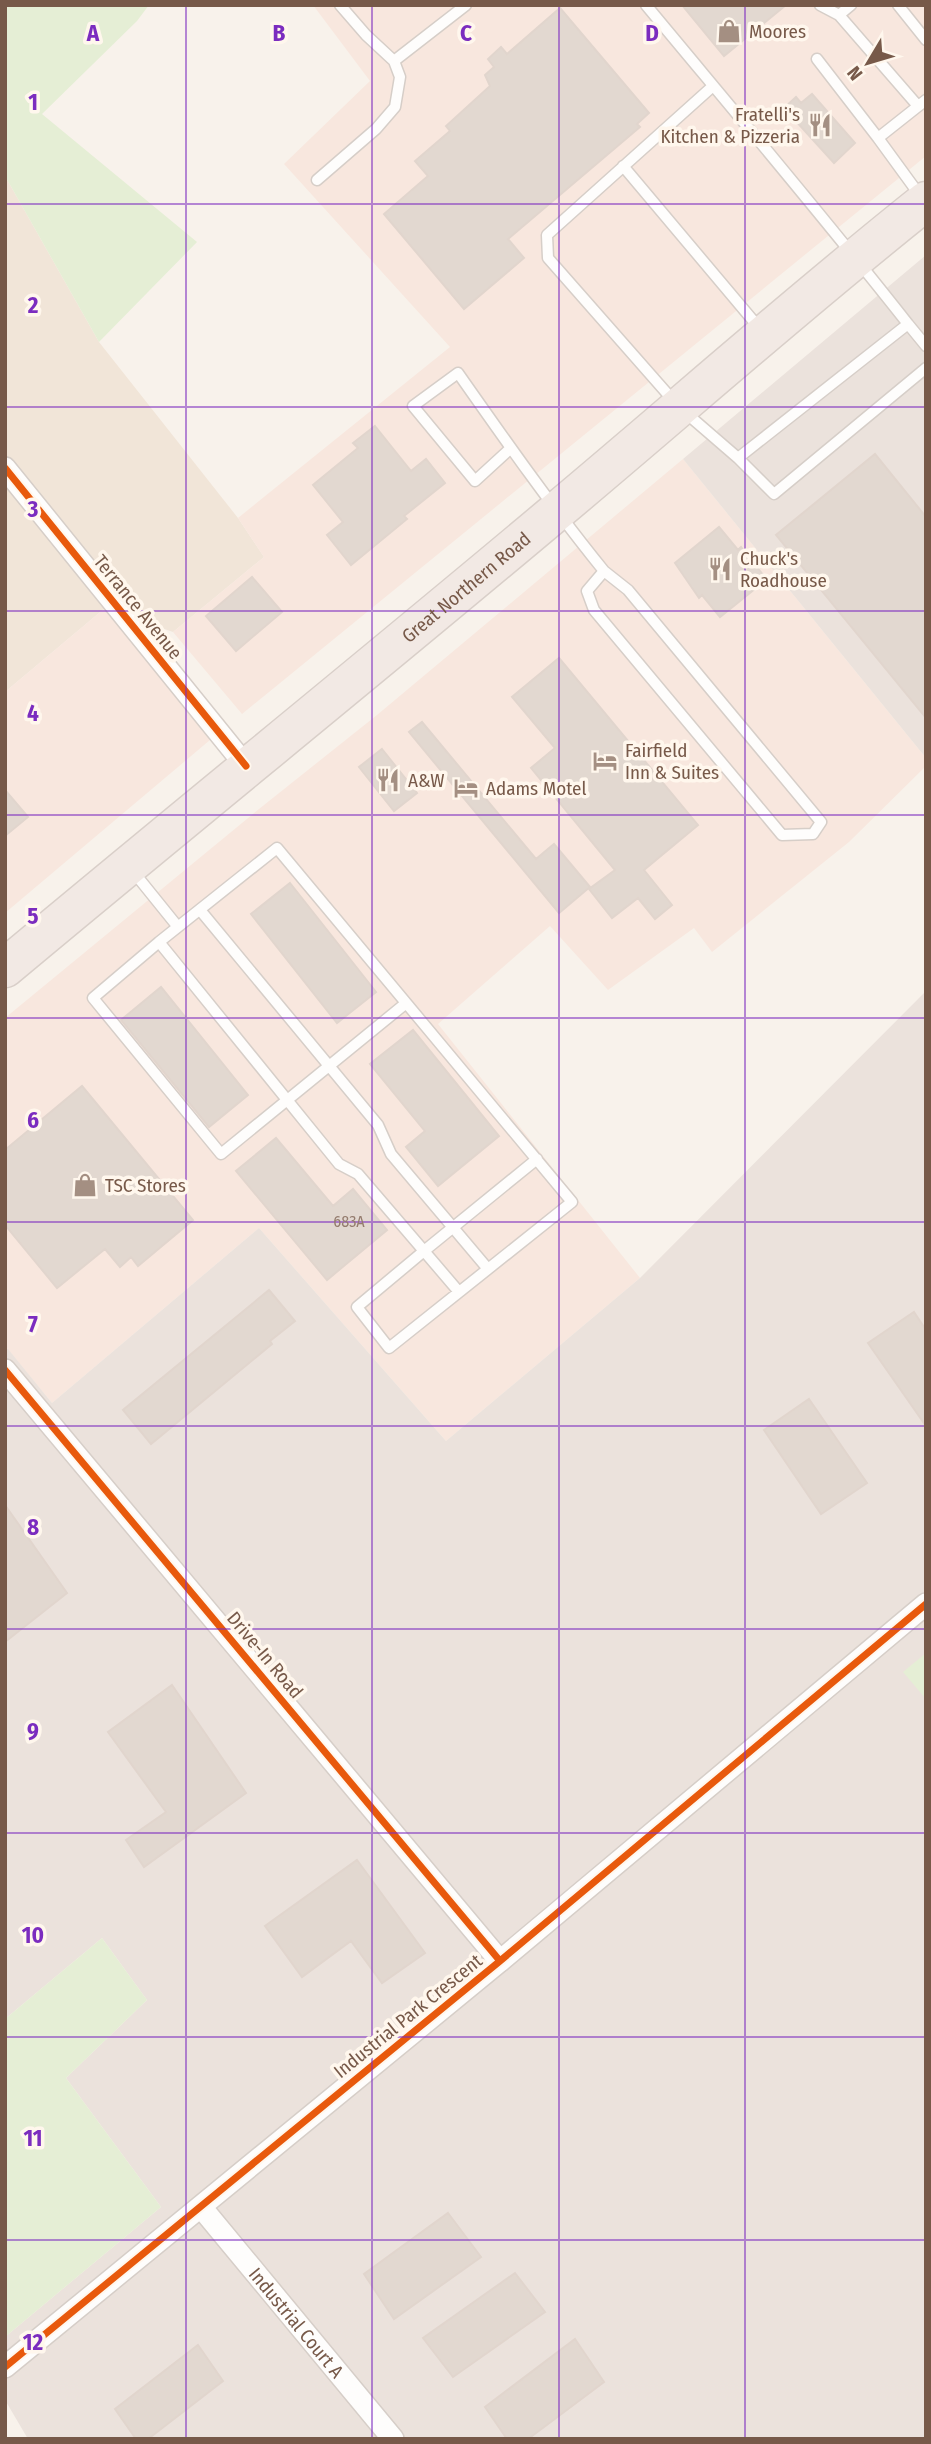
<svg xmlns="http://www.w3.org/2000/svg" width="931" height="2444" font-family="'Fira Sans Condensed',sans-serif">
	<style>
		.residential { fill: #f1e5d8 }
		.commercial { fill: #f8e7de }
		.industrial { fill: #ebe2dc }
		.green { fill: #e5eed5 }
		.building { fill: #e2d8d0; stroke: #e1d5cd; stroke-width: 2 }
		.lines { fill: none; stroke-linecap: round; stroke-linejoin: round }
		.lane-casing { stroke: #d6cec8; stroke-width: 13 }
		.street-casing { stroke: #d6cec8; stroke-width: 24 }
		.highway-casing { stroke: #d9cfc9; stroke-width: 41 }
		.lane { stroke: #fefdfc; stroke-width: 10 }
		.street { stroke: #fefdfc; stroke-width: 21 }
		.highway { stroke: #f2e9e4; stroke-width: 38 }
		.cycleway-casing { stroke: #fff7ed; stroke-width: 11 }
		.cycleway { stroke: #e8590c; stroke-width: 7 }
		.grid { fill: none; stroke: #7b2cbf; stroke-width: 2; stroke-opacity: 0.55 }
		.labels { text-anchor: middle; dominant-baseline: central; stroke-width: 7; stroke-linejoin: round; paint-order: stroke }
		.number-label { font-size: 16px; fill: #947c6e }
		.poi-label { font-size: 19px; fill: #775949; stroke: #fff7ed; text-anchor: start }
		.street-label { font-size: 19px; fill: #775949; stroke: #fff7ed }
		.grid-label { font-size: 23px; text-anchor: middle; font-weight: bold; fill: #7b2cbf; stroke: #fff7ed; stroke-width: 7; stroke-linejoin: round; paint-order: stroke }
	</style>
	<rect width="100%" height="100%" fill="#f8f2eb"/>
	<path class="residential" d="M5,176l94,166 139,176 26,39 -91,75 -68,-24 -100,84z"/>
	<path class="commercial" d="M313,5h613v151l-684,558 -69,-82 91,-75 -26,-39 212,-171 -166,-183 86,-83z
		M683,459l243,299v8l-77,76 -137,110 -18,-24 -86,62 -58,-64 -112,98 202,254 -194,163 -187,-213 -207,175 -47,-57v-328l254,-209 118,-94z
		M105,608l105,132 -205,173v-221z"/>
	<path class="industrial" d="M926,255v503l-243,-299z
		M926,991v1448h-898l-23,-39v-63l156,-130 -95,-129 81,-78 -45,-62 -97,81v-669l3,-1 44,54 207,-175 187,213 194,-163z"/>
	<path class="green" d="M9,5h140l-12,16 -95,93 155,128 -98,100 -94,-166v-168z
		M926,1653v46l-23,-27z
		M102,1938l45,62 -81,78 95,129 -156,130v-318z"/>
	<path class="building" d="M682,5h104l-62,51z
		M560,8l89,105 -12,11 3,3 -132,112 16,19 -60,51 -80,-95 44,-38 -13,-15 35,-30 -4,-5 44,-40 -5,-11 9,-8 -6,-8 13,-12 6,7z
		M812,94l43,49 -21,20 -50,-55 12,-11 5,6z
		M375,426l36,45 15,-12 19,24 -41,33 3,3 -56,46 -24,-30 16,-13 -30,-37 45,-37 -5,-5z
		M875,454l51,63v201l-150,-183z
		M719,527l19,23 3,-3 23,29 -5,4 2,4 -41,33 -18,-22 -3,3 -24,-35z
		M252,577l30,35 -46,39 -30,-35z
		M559,658l139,167 -54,45 28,35 -17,14 -17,-21 -26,20 -23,-29 26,-19 -84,-102 24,-20 -43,-51z
		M422,722l114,137 18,-15 36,43 -31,26 -150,-181z
		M382,749l35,44 -23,18 -35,-44z
		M5,790l23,27 -23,19z
		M290,883l86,109 -39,31 -86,-109z
		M161,987l87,108 -39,32 -88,-107z
		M413,1030l86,106 -61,50 -32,-39 19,-16 -55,-67z
		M82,1086l111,134 -55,46 -7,-9 -11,10 -15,-18 -48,39 -52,-63v-75z
		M276,1138l57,68 20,-17 34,41 -60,50 -91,-109z
		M269,1290l26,31 -25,20 2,3 -121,100 -28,-34z
		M914,1312l12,18v96l-58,-83z
		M809,1399l58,84 -46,31 -57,-84z
		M5,1505l62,88 -62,49z
		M172,1685l74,108 -102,74 -18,-27 40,-28 -58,-80z
		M357,1860l68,93 -43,30 -31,-42 -49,36 -37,-51z
		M448,2213l33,44 -87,62 -30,-45z
		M515,2273l30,39 -92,65 -30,-39z
		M575,2339l29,43 -76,57h-21l-22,-32z
		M198,2345l25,36 -75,58h-12l-21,-30z"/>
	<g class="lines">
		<g class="lane-casing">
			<path id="lane" d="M646,5c88,106 177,211 262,319l-170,134 -59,-51 -131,-149 -1,-23 166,-149
				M820,5l19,10 79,91
				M898,5l28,35
				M839,15l12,-10
				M817,59l61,79
				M394,61l72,-56
				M623,166l138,164
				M317,180l59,-51 19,-22 5,-30 -6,-16 -28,-26 -26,-30
				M921,197l-43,-59 48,-38
				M908,324l18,22
				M511,448l-36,33 -62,-75 45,-33c47,67 94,134 146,198l-17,20 7,19 188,225 31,-1 8,-12 -193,-232 -24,-19
				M738,458l36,36 152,-126
				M132,870l46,57
				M200,910l178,215 13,29 97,115
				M159,942l180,222 19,10 66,77 113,-92
				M405,1004l-184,150 -128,-156 66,-56 118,-94 295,354 -183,146 -32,-41 67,-56 35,41"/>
		</g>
		<g class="street-casing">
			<g id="street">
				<path d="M5,468l241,298"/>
				<path d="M5,1370l495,591"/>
				<path id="s1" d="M201,2207l192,232"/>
				<path d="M5,2367l495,-406 426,-357"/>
			</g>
		</g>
		<g class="highway-casing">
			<g id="highway">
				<path id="s2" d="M5,968c183,-153 369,-303 552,-457 123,-103 243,-210 369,-310"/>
			</g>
		</g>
		<use href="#lane" class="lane"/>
		<use href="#street" class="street"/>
		<use href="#highway" class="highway"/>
		<g class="cycleway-casing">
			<path id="cycleway" d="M5,468l241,298
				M5,1370l495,591
				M5,2367l495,-406 426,-357"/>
		</g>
		<use href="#cycleway" class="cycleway"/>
	</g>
	<path class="grid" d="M186,5v2434M372,5v2434M559,5v2434M745,5v2434M5,204h921M5,407h921M5,611h921M5,815h921M5,1018h921M5,1222h921M5,1426h921M5,1629h921M5,1833h921M5,2037h921M5,2240h921"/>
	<defs>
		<g id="shop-bare" transform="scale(1.89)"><path d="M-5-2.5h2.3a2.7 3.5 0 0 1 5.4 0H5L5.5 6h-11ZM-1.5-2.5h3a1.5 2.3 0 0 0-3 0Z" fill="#a48f82" stroke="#fff7ed" stroke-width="2.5" paint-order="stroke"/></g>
		<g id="restaurant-bare" transform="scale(1.89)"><path d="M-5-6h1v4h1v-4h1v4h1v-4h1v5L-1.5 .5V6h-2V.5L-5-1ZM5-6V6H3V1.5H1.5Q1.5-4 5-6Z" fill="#a48f82" stroke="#fff7ed" stroke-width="2.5" paint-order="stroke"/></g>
		<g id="hotel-bare" transform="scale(1.89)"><path d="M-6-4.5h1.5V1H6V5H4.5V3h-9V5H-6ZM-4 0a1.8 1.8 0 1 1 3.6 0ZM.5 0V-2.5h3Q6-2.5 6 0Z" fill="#a48f82" stroke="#fff7ed" stroke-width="2.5" paint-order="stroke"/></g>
	</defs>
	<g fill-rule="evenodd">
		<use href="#shop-bare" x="729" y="31"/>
		<use href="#restaurant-bare" x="820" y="125"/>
		<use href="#restaurant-bare" x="720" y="569"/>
		<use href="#hotel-bare" x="605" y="761"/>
		<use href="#restaurant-bare" x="388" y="780"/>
		<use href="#hotel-bare" x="466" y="788"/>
		<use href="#shop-bare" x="85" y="1185"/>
	</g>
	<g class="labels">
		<g class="number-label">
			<text x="349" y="1221">683A</text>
		</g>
		<g class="poi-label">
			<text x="749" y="31">Moores</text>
			<text x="800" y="114" text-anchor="end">Fratelli's<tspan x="800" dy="22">Kitchen &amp; Pizzeria</tspan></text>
			<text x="740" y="558">Chuck's<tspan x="740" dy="22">Roadhouse</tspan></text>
			<text x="625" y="750">Fairfield<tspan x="625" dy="22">Inn &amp; Suites</tspan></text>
			<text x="408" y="780">A&amp;W</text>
			<text x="486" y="788">Adams Motel</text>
			<text x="105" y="1185">TSC Stores</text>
		</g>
		<g class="street-label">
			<text stroke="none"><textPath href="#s2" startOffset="598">Great Northern Road</textPath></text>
			<text transform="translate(138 607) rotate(51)">Terrance Avenue</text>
			<text transform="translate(265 1655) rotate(50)">Drive-In Road</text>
			<text transform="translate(408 2016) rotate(-39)">Industrial Park Crescent</text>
			<text stroke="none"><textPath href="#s1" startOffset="150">Industrial Court A</textPath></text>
		</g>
	</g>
	<g class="grid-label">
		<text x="93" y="41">A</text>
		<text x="279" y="41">B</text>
		<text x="466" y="41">C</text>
		<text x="652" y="41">D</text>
		<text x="33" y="110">1</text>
		<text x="33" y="313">2</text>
		<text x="33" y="517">3</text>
		<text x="33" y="721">4</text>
		<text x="33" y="924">5</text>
		<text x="33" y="1128">6</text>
		<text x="33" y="1332">7</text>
		<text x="33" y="1535">8</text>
		<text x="33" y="1739">9</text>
		<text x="33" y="1943">10</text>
		<text x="33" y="2146">11</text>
		<text x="33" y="2350">12</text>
	</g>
	<rect width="931" height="2444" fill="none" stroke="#775949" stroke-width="14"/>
	<g transform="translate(868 63) rotate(232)" stroke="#fff7ed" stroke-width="5" paint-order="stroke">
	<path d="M0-5L12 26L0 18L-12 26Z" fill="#775949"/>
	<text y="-10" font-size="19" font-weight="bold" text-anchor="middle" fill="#775949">N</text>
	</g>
</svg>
